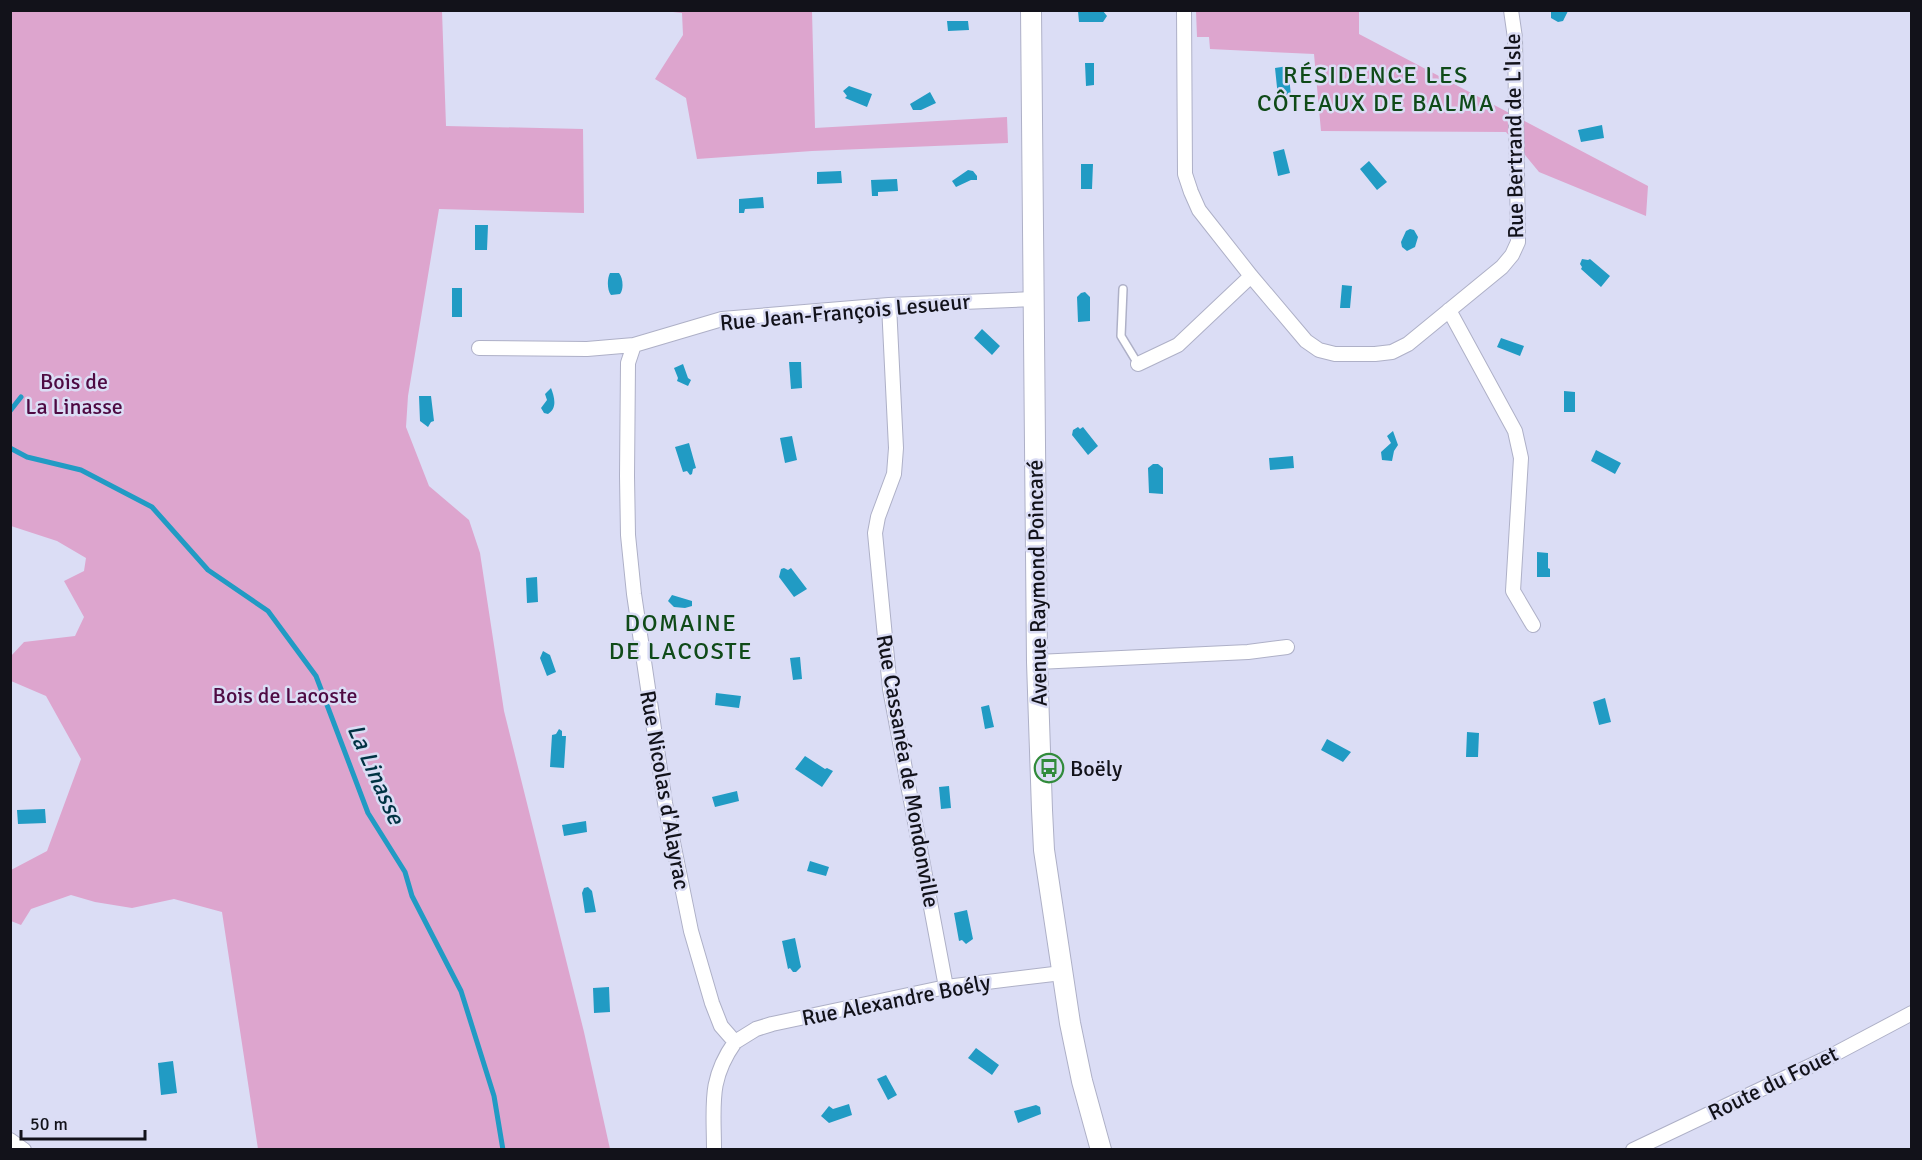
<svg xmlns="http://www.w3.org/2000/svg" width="1922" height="1160" font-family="Signika,sans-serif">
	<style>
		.green { fill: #dda5ce }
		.water { fill: #219bc4 }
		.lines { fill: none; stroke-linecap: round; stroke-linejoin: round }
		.stream { stroke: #219bc4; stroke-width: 5 }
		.service-casing { stroke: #aeb0c7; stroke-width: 10 }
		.minor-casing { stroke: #aeb0c7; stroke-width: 16 }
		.secondary-casing { stroke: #aeb0c7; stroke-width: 22 }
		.service { stroke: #fff; stroke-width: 7 }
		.minor { stroke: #fff; stroke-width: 14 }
		.secondary { stroke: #fff; stroke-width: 20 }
		.labels { text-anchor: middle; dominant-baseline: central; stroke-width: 5; stroke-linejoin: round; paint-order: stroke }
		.street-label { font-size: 22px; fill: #12121a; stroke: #dbddf5 }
		.park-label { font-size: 22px; fill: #4e0a43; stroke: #dbddf5 }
		.poi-label { font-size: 22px; fill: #12121a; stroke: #dbddf5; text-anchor: start }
		.neighbourhood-label { font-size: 24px; letter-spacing: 1.5px; fill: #0f4a18; stroke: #dbddf5 }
		.water-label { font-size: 24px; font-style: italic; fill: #003243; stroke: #dbddf5 }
	</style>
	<rect width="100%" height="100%" fill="#dbddf5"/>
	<path class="green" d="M11,10l431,1 4,115 137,3 1,84 -145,-4 -31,187 -2,31 23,59 40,34 11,33 24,158 80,321 26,117h-352l-36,-237 -48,-13 -42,9 -37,-6 -24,-7 -40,14 -10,16 -10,-4v-51l36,-19 34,-92 -35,-63 -35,-15v-25l13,-14 51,-6 9,-19 -20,-36 20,-10 2,-13 -29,-17 -46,-15z
		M664,11h148l3,117 192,-11 1,26 -196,8 -115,8 -11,-61 -31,-19 28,-44 -1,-22z
		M1196,11h163v23l289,152 -2,30 -107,-44 -33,-40 -185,-1 -7,-77 -104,-5 -1,-12h-12z"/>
	<path class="water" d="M1078,11h25l4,5 -4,6h-24z
		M1551,11v-1l17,1 -5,10 -5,1 -7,-4z
		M947,21h21l1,9 -21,1z
		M1085,63h9v22l-8,1z
		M1288,66l3,30 -7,4 -3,-4 -3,1 -3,-29z
		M849,86l23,8 -5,13 -22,-9 2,-2 -4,-5z
		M930,92l6,11 -15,7h-8l-3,-6z
		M1602,125l2,13 -23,4 -3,-12z
		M1284,149l6,24 -12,3 -5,-24z
		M1369,161l18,21 -10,8 -17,-21z
		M1081,164h12l-1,25h-11z
		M968,170l5,1 4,5v4h-6l-15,7 -4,-6z
		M841,171l1,12 -25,1v-12z
		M897,179l1,12 -20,1v4h-6l-1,-16z
		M763,197l1,11 -19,1 -1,4h-5v-14z
		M475,225h13l-1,25h-12z
		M1410,229l4,1 4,7 -3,10 -8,4 -5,-4 -1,-5 5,-11z
		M1582,259l6,1 2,-1 20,17 -9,11 -20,-18 1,-2 -2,-3z
		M610,273h9c4,5 5,16 1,21l-9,1c-4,-5 -4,-16 -1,-22z
		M1342,285l10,1 -2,22h-10z
		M452,288h10v29h-10z
		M1085,292l5,5v24l-12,1 -1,-25 4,-4z
		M982,329l18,17 -8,9 -18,-17z
		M1501,338l23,8 -4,10 -23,-9z
		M789,362h12l1,26 -11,1z
		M683,364l5,14 3,2 -3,6 -11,-5 1,-3 -4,-10z
		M551,388c3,8 7,20 -3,26l-4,-1 -3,-5 6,-8 -2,-6z
		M1564,391l11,1v20h-11z
		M419,396h12l3,25 -3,1 -3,5 -8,-6z
		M1078,427l2,2 3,-2 15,19 -10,9 -16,-20 1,-5z
		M1393,431l5,14 -4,6 -2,10 -10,-1 -1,-8 10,-9 -4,-7z
		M792,436l5,24 -12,3 -5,-25z
		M689,443l7,25 -3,1 -1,5 -2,1 -3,-4 -4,1 -8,-25z
		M1596,450l25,13 -6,11 -24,-13z
		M1293,456l1,12 -24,2 -1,-12z
		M1153,464h5l5,4v26l-14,-1 -1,-25z
		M1537,552l11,1v15l2,1v8h-13z
		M784,568l4,2 3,-2 16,21 -13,8 -15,-20 2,-8z
		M537,577l1,25 -11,1 -1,-25z
		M672,595l20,6v5l-7,2 -11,-1 -6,-6z
		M543,651l7,4 6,17 -9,4 -7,-18z
		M800,657l2,22 -9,1 -3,-22z
		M716,693l25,3 -2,12 -24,-3z
		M1605,698l6,24 -12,3 -6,-23z
		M989,705l5,22 -9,2 -4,-22z
		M559,729l3,2v5h4l-2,32 -14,-1 2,-32 4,-1z
		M1467,732l12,1 -1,24h-12z
		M1327,739l24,13 -8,10 -22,-12z
		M805,756l20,13 2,-1 6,3 -11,16 -27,-18z
		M949,786l2,22 -10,1 -2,-22z
		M737,791l2,10 -24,6 -3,-10z
		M45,809l1,14 -28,1 -1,-14z
		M586,821l1,11 -23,4 -2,-11z
		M810,861l19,6 -3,9 -19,-5z
		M588,887l4,4 4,21 -11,1 -3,-20 2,-5z
		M967,910l6,29 -7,5 -4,-4 -3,1 -5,-28z
		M795,938l6,29 -5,5h-3l-3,-4 -2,1 -6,-28z
		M609,987l1,25 -16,1 -1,-25z
		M976,1048l23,17 -7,10 -24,-17z
		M173,1061l4,32 -16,2 -3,-32z
		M886,1075l11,20 -9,5 -11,-21z
		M849,1104l3,11 -23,8 -8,-7 8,-10 4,3z
		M1036,1105l4,2 1,7 -23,9 -4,-12z"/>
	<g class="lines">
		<path class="stream" d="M10,411l11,-14
			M10,448l17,9 54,13 71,37 56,63 60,41 48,65 52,137 37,59 7,24 49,95 33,105 9,54"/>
		<g class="service-casing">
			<path id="service" d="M1123,289l-2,47 17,28"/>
		</g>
		<g class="minor-casing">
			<path id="minor" d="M1184,10l1,164 6,18 8,18 52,66 55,65 13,9 16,4h40l17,-2 16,-8 94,-77 10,-12 6,-13 -3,-204 -4,-28
				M889,305l7,143 -2,26 -16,43 -3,16 15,156 56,298
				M1449,310l66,121 6,27 -8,133 20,34
				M634,345l-6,18 -1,113 1,59 6,59 31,209 26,128 21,72 9,23 14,16c-27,38 -21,63 -21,108
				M479,348l108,1 47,-4 88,-26 167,-14 145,-6
				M1138,364l40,-19 73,-69
				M1037,662l211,-10 39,-5
				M735,1042l21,-13 16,-5 174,-37 116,-14
				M10,1140l14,10
				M1633,1150l198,-94 81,-43"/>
		</g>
		<g class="secondary-casing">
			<path id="secondary" d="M1031,10l6,652 5,148 2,40 26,173 12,58 19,69"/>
		</g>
		<use href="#service" class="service"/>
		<use href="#minor" class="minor"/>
		<use href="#secondary" class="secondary"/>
	</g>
	<defs>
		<g id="bus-ring" transform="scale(1.5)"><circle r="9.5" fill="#dbddf5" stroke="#318b3b" stroke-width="1.5"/><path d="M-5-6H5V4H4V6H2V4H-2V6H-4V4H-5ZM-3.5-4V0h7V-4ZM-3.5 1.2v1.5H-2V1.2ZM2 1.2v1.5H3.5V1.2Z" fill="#318b3b"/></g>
	</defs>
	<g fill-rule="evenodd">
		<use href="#bus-ring" x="1049" y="768"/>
	</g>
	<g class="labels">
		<g class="street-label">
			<text transform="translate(1514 136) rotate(-91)">Rue Bertrand de L'Isle</text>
			<text transform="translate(845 312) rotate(-5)">Rue Jean-François Lesueur</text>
			<text transform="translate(1037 583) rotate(-91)">Avenue Raymond Poincaré</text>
			<text transform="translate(908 771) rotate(80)">Rue Cassanéa de Mondonville</text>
			<text transform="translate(665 790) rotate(80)">Rue Nicolas d'Alayrac</text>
			<text transform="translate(896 1000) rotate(-11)">Rue Alexandre Boély</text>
			<text transform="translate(1773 1083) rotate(-26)">Route du Fouet</text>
		</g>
		<g class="park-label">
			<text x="74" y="381">Bois de<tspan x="74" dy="25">La Linasse</tspan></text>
			<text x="285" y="695">Bois de Lacoste</text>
		</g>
		<g class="poi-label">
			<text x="1070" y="768">Boëly</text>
		</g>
		<g class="neighbourhood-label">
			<text x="1376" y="75">RÉSIDENCE LES<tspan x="1376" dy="28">CÔTEAUX DE BALMA</tspan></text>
			<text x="681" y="623">DOMAINE<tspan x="681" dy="28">DE LACOSTE</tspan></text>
		</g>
		<g class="water-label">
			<text transform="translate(376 774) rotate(66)">La Linasse</text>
		</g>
	</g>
	<rect width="1922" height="1160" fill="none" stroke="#12121a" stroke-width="24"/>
	<path d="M21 1130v9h124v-9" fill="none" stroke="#12121a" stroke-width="3"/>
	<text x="30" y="1130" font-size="18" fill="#12121a" stroke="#dbddf5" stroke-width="4.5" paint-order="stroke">50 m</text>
</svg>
